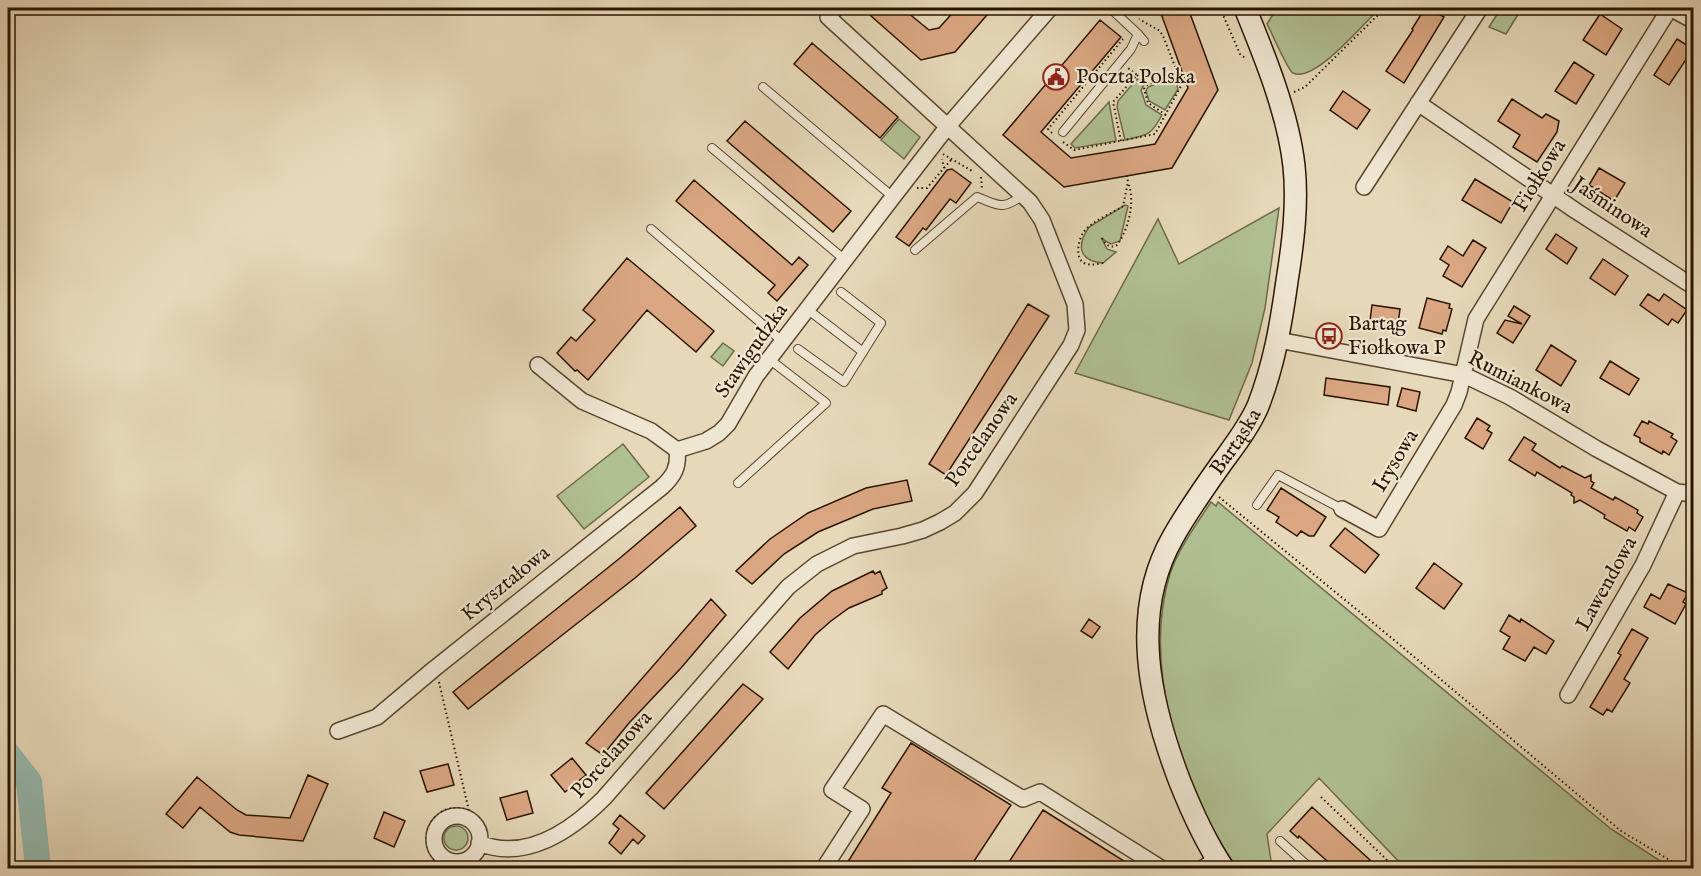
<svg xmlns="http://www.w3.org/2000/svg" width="1701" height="876" font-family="'IM FELL English',serif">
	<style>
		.green { fill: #b0c093; stroke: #6e6a4a; stroke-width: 1.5 }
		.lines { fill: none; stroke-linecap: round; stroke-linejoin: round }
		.river { stroke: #96baaf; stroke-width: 26 }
		.building { fill: #daa782; stroke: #2b1500; stroke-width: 1.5 }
		.lane-casing { stroke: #5a462e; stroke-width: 10 }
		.street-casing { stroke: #5a462e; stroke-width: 18 }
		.secondary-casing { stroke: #2b1500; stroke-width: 24 }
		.path { stroke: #2b1500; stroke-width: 2; stroke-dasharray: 1.5 3; stroke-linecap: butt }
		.lane { stroke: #efe6d2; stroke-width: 8 }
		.street { stroke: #efe6d2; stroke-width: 15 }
		.secondary { stroke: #efe6d2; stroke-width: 21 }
		.labels { text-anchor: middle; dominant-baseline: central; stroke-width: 4.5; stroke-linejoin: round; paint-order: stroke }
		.poi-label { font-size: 21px; fill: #2b1500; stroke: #efe6d2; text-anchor: start }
		.street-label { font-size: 21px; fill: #2b1500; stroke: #efe6d2 }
	</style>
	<rect width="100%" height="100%" fill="#e6d8b9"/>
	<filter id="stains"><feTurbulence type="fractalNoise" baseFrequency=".00333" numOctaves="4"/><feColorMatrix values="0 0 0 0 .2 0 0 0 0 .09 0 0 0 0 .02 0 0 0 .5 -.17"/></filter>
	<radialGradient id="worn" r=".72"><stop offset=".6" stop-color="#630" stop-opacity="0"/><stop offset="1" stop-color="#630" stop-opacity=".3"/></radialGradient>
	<path class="green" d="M1277,8h103c-15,14 -66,76 -87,65 -5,-2 -22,-42 -26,-49z
		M1501,8h21l-16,26 -17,-7z
		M1175,77l3,12 -13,21 -16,-9 -3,-10 2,-4z
		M1137,79l7,6 -3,5 5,15 16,10c-11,21 -15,20 -37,25l-8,-33 1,-6z
		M1109,102l7,39 -41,7 -4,-4z
		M899,119l21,18 -16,22 -23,-19z
		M1125,205l3,1 -8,35 -9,3 -9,-5 5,10 9,3 -13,11c-24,-2 -27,-17 -14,-36z
		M1279,208l-14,100 -13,55 -23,57 -154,-47 83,-154 21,45z
		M723,343l11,8 -11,15 -12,-9z
		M623,444l26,33 -65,52 -27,-33z
		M1211,502l5,4 2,-4 393,327 60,39h-266l-86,-90 -52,56 5,34h-35c-54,-79 -96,-199 -67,-294 7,-23 28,-52 41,-72z
		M444 838a12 12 0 1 1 24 0a12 12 0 1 1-24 0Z"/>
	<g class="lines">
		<path class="river" d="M8,755l21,27 9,86"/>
	</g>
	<path class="building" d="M862,8h40l27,22 10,-2 18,-20h36l-38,44 -34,8z
		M1159,8h29l30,82 -46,78 -108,19 -61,-52 97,-115 21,17 -80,95 30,26 84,-14 33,-56z
		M1425,8h3l16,9 -40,66 -18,-12 27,-41 -1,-1z
		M1600,14l22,15 -16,26 -23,-15z
		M1677,39l16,10 -24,36 -15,-10z
		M812,43l86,74 -18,21 -86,-74z
		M1574,62l20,13 -18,29 -21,-13z
		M1343,91l27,19 -13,19 -27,-19z
		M1512,99l30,19 4,-4 13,7 -2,11 -20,30 -24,-15 7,-12 -22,-14z
		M745,121l106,90 -18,21 -106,-91z
		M1599,168l26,15 -11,18 -25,-16z
		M952,169l19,14 -15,20 -6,-4 -24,31 -3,-2 -14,18 -13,-9 51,-67z
		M1475,179l38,23 -12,21 -39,-23z
		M694,180l98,85 7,-8 9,8 -31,36 -9,-8 7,-8 -99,-84z
		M1556,234l21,14 -10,16 -21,-15z
		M1473,240l13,8 -24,39 -19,-11 6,-11 -9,-6 8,-13 15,10z
		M627,258l87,73 -18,21 -49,-42 -59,70 -11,-10 -2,1 -18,-18 14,-16 5,4 19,-21 -12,-10z
		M1603,259l25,17 -13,19 -25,-17z
		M1648,294l11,7 5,-7 23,16 -9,13 -6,-4 -4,6 -28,-20z
		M1427,298l23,6 -1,4 3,1 -6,22 -3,-1 -1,4 -23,-6z
		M1028,304l21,12 -103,159 -17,-11z
		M1372,305l28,4 -3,23 -28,-4z
		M1514,306l16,10 -17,27 -16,-10 8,-13 17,4 -14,-8z
		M1551,345l25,16 -15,25 -25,-16z
		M1610,361l29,18 -10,16 -29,-17z
		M1326,378l64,9 -2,18 -64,-10z
		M1402,388l18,4 -4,19 -19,-5z
		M1477,418l13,8 -3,4 5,3 -9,16 -18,-11z
		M1642,421l6,3 1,-3 24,13 -2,3 6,4 -8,14 -6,-4 -1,3 -22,-12v-4l-6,-3z
		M1524,437l12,7 -4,6 28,18 2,-2 23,12 6,-3v6l3,2 -3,5 22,12 2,-3 23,13 -1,3 6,4 -8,14 -6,-4 -2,4 -23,-13 1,-3 -25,-15 -6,3v-6l-3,-2 1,-2 -35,-21 -2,4 -26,-16z
		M907,480l5,21 -39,8 -55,23 -34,22 -32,30 -16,-13 34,-32 38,-26 58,-25z
		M1281,488l45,29 -12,19h-5l-8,-5 -4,5 -21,-14 3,-5 -12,-7z
		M680,507l16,19 -61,52 -167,131 -15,-17 167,-134z
		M1345,528l34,27 -14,18 -35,-27z
		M1434,563l28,21 -18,25 -28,-21z
		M873,571l2,3 5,-3 7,17 -5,3v3l-33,14 -18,13 -16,14 -27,34 -18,-17 30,-34 32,-27z
		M1668,584l20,9 -5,9 3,2 -11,20 -31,-17 7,-13 9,5z
		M711,599l15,16 -45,53 -52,55 -26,32 -17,-12z
		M1509,615l11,7 1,-3 33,22 -8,13 -12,-7 -9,14 -22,-12 7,-12 -10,-6z
		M1089,619l11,8 -8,11 -11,-7z
		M1632,629l16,9 -24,41 6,4 -18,29 -5,-3 -4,6 -13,-8 31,-52 -3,-2z
		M743,684l20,15 -99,110 -18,-16z
		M911,743l100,62 -37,56 11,7h-141l47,-75 -9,-5z
		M572,758l14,17 -21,17 -14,-17z
		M448,764l6,21 -27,7 -7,-21z
		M308,775l20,9 -25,57 -64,-6 -9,-3 -30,-25 -17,21 -17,-14 31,-37 40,33 9,5 44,3z
		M527,791l6,22 -26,7 -7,-22z
		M1312,807l58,53 -8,8h-27l-36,-32 -1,2 -8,-7z
		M1043,810l92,58h-130z
		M384,812l21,9 -11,26 -20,-9z
		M620,815l25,21 -7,8 -5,-5 -12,15 -12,-11 10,-14 -6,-5z"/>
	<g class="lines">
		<g class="lane-casing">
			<path id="lane" d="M1138,34l6,7
				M763,87l130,110
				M1063,132l68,-83 7,-15 -28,-26
				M712,148l133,112
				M651,229l131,112
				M915,250l62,-53c22,8 24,14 46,-2
				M807,309l56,43
				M798,349l46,33 37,-59 -40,-31
				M738,483l88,-80 -57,-44
				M1257,505l21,-30 64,34
				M1280,841l30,27
				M1297,868l3,-8"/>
		</g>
		<g class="street-casing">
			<path id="street" d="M1670,8l24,13
				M1418,103l158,108 118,76
				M1364,187l116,-179
				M1278,340l186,35 46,22 87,52 80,43 17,2
				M538,365l44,36 69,30 26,19 29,-9 13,-8 9,-9 28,-48 137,-179 55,-71 102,-118
				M1342,509l37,20 75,-124 5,-13 17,-73 194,-311
				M1568,695l75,-130 34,-73
				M338,731l39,-14 57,-48 228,-182c12,-11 17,-20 15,-37
				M434 839a23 23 0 1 1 46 0a23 23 0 1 1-46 0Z
				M479,843c47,19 93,-13 125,-45l184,-211 29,-23 36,-18 49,-10 21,-6 17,-8 15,-9 20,-20 96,-148 6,-15 -2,-26 -33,-84 -12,-18 -202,-185 8,-9
				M824,868l38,-59 -30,-19 51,-76 140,85 17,-7 121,76
				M1203,868l14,-9"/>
		</g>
		<g class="secondary-casing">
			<g id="secondary">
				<path id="s1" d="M1223,868c-18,-27 -31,-56 -43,-86 -30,-78 -51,-168 -7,-245 14,-25 31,-49 48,-73 13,-18 28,-37 37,-58 16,-41 23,-82 29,-125 6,-38 11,-77 7,-115 -6,-53 -29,-109 -49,-158"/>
			</g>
		</g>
		<path class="path" d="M1094,8l6,5
			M1220,8l20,46 5,4
			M1137,75l9,9
			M1294,92l11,-5 80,-79
			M1166,115l-18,-12 -4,-14 3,-4 31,-12
			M1052,133l-4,-4 75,-90
			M1121,141l-8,-39 24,-27 -9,-7
			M1063,142l11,8 81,-16 27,-50 -19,-48 -3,-5 -21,-12
			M943,154l31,18
			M944,168l8,-9
			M981,177l1,12
			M917,188h10l17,-20 -2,-9
			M1102,238c3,6 7,10 14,8 12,-14 19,-43 13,-61
			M1103,263c-6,1 -13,3 -19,0 -9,-5 -6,-22 -1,-30 8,-12 28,-19 40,-27l5,-24 -1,-6
			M1219,497l175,143 227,191 62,37
			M439,682l30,129
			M1321,797l64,61 8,10
			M450,868c-42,-11 -22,-72 17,-58 9,4 16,12 19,21
			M464,868l10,-4 6,-6"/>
		<use href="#lane" class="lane"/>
		<use href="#street" class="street"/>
		<use href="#secondary" class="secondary"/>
	</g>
	<defs>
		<g id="civic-ring" transform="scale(1.35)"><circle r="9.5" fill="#efe6d2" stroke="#8f2418" stroke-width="1.5"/><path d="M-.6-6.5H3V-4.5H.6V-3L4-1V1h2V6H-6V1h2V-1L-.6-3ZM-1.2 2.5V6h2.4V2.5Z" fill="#8f2418"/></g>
		<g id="bus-ring" transform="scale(1.35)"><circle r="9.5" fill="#efe6d2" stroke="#8f2418" stroke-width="1.5"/><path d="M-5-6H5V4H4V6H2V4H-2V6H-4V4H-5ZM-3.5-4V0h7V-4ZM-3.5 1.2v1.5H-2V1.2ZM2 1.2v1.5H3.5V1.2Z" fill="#8f2418"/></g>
	</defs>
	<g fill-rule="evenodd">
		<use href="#civic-ring" x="1056" y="77"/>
		<use href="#bus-ring" x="1329" y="336"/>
	</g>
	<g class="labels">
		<g class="poi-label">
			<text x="1076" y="77">Poczta Polska</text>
			<text x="1348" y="324">Bartąg<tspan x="1348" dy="24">Fiołkowa P</tspan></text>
		</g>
		<g class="street-label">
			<text transform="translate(1540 176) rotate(-58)">Fiołkowa</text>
			<text transform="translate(1612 208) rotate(34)">Jaśminowa</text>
			<text transform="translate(752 351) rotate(-55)">Stawigudzka</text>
			<text transform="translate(1520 383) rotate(27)">Rumiankowa</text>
			<text transform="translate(982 440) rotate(-55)">Porcelanowa</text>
			<text stroke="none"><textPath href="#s1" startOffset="464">Bartąska</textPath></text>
			<text transform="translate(1396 461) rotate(-59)">Irysowa</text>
			<text transform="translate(506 584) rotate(-39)">Kryształowa</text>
			<text transform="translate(1607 584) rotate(-61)">Lawendowa</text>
			<text transform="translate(612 755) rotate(-48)">Porcelanowa</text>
		</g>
	</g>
	<rect width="1701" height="876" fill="none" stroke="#e6d8b9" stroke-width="30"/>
	<rect x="9" y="9" width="1683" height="858" fill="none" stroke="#2b1500" stroke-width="3"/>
	<rect x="15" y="15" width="1671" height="846" fill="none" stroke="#2b1500" stroke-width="1.5"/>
	<rect width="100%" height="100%" filter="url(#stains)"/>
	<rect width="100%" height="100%" fill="url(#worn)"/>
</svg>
